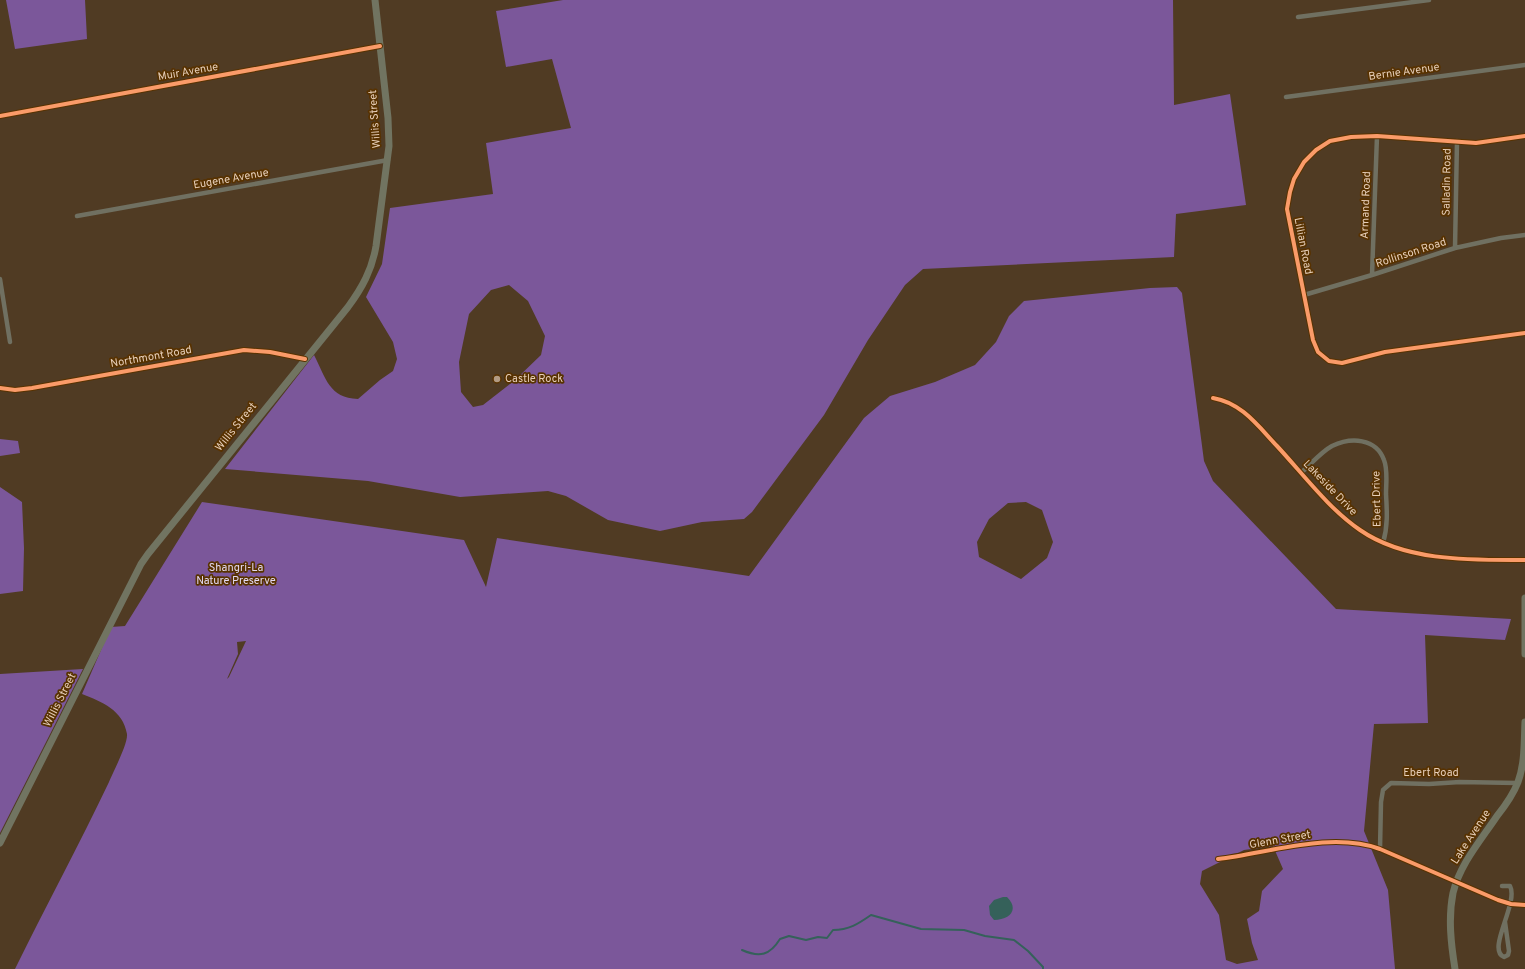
<svg xmlns="http://www.w3.org/2000/svg" width="1525" height="969" font-family="Overpass,sans-serif">
	<style>
		.green { fill: #7b579a; fill-rule: evenodd }
		.water { fill: #35615a }
		.lines { fill: none; stroke-linecap: round; stroke-linejoin: round }
		.stream { stroke: #35615a; stroke-width: 2 }
		.minor { stroke: #707061; stroke-width: 4.5 }
		.secondary { stroke: #717461; stroke-width: 7 }
		.cycleway-casing { stroke: #583200; stroke-width: 6 }
		.cycleway { stroke: #fa9b69; stroke-width: 4 }
		.poi-dot { fill: #b29b84; stroke: #583200; stroke-width: 1.5 }
		.labels { text-anchor: middle; dominant-baseline: central; stroke-width: 3.5; stroke-linejoin: round; paint-order: stroke }
		.street-label { font-size: 11px; fill: #e6ceb8; stroke: #583200 }
		.poi-label { font-size: 11px; fill: #e6ceb8; stroke: #583200; text-anchor: start }
		.park-label { font-size: 11px; fill: #e3d9f1; stroke: #583200 }
	</style>
	<rect width="100%" height="100%" fill="#503b23"/>
	<path class="green" d="M6,0h79l2,39 -72,10z
		M563,0h610l1,105 56,-11 16,111 -70,9 -2,43 -251,12 -18,16 -37,55 -44,75 -72,97 -8,7 -42,3 -42,9 -52,-11 -42,-24 -18,-5 -88,6 -92,-16 -143,-12 89,-114c12,23 15,43 44,44l22,-19 13,-9 4,-12 -4,-17 -27,-45 16,-33 8,-56 103,-14 -7,-51 85,-15 -19,-69 -46,8 -10,-56zM509,285l19,16 17,35 -4,19 -26,25 -32,25 -10,2 -12,-15 -2,-30 10,-48 22,-24z
		M1177,287l5,6 22,168 9,20 123,128 175,10 -6,21 -80,-5 3,88 -54,1 -10,107 24,59 7,79h-1380c31,-63 64,-124 94,-187 4,-10 19,-38 18,-48 -4,-24 -25,-32 -45,-40l29,-67 14,-1 77,-124 262,38 22,47 11,-49 252,38 115,-158 26,-22 45,-14 40,-17 21,-23 13,-26 15,-15 126,-13zM1026,502l16,8 11,32 -6,16 -26,21 -42,-22 -2,-15 12,-23 19,-16zM246,641l-17,36 -2,2 11,-25 -1,-12zM1273,846l10,23 -21,22 -3,20 -12,8 5,24 6,17 -21,4 -11,-4 -7,-45 -19,-31 2,-13 42,-21z
		M0,439l18,2 2,12 -20,3z
		M0,487l22,15 2,46 -1,43 -23,3z
		M83,669l-83,164v-159z"/>
	<path class="water" d="M1003,897h4c13,13 2,23 -13,23l-4,-5 -1,-9 5,-6z"/>
	<g class="lines">
		<path class="stream" d="M742,950c18,8 28,5 38,-11l9,-3 17,4 12,-3 9,1 6,-8c16,0 25,-6 38,-15l50,14 43,1 21,6 29,4 14,11 15,16v2"/>
		<path class="minor" d="M1298,17l131,-17
			M1286,97l239,-32
			M0,116l380,-70
			M1525,136l-49,7 -99,-7 -26,1 -21,4 -14,9 -12,12 -10,17 -4,13 -3,17 26,131 5,12 11,9 13,2 43,-11 140,-19
			M77,216l311,-56
			M1455,248l2,-107
			M1372,275l5,-139
			M0,279l10,63
			M1304,295l68,-20 83,-27 46,-10 24,-3
			M0,388l15,2 17,-2 212,-38 26,2 35,7
			M1213,398c29,5 45,28 64,48 26,28 52,63 83,84 46,32 112,30 165,30
			M1302,472c9,-8 19,-20 30,-26 19,-9 44,-8 52,14 4,10 2,23 2,34 1,17 2,32 -3,49
			M1380,849l1,-47 2,-12 8,-7 38,1 31,-2 57,1
			M1218,859c51,-6 113,-28 162,-10l118,51 13,4 14,1
			M1502,886h8c9,17 -24,64 -6,71l4,-2 1,-4 -4,-29"/>
		<path class="secondary" d="M1525,598v56
			M0,843l141,-279 7,-10 200,-247c14,-19 24,-37 28,-61l13,-100 -1,-28 -13,-118
			M1455,969c-4,-25 -7,-51 -2,-76 7,-29 28,-53 44,-77 8,-10 16,-21 21,-34 7,-19 6,-40 7,-60"/>
		<g class="cycleway-casing">
			<path id="cycleway" d="M0,116l380,-70
				M1525,136l-49,7 -99,-7 -26,1 -21,4 -14,9 -12,12 -10,17 -4,13 -3,17 26,131 5,12 11,9 13,2 43,-11 140,-19
				M0,388l15,2 17,-2 212,-38 26,2 35,7
				M1213,398c29,5 45,28 64,48 26,28 52,63 83,84 46,32 112,30 165,30
				M1218,859c51,-6 113,-28 162,-10l118,51 13,4 14,1"/>
		</g>
		<use href="#cycleway" class="cycleway"/>
	</g>
	<circle class="poi-dot" cx="497" cy="379" r="4"/>
	<g class="labels">
		<g class="street-label">
			<text transform="translate(188 72) rotate(-10)">Muir Avenue</text>
			<text transform="translate(1404 72) rotate(-8)">Bernie Avenue</text>
			<text transform="translate(375 119) rotate(-94)">Willis Street</text>
			<text transform="translate(231 179) rotate(-10)">Eugene Avenue</text>
			<text transform="translate(1447 182) rotate(-89)">Salladin Road</text>
			<text transform="translate(1366 205) rotate(-88)">Armand Road</text>
			<text transform="translate(1303 246) rotate(79)">Lillian Road</text>
			<text transform="translate(1411 253) rotate(-18)">Rollinson Road</text>
			<text transform="translate(151 357) rotate(-10)">Northmont Road</text>
			<text transform="translate(236 427) rotate(-51)">Willis Street</text>
			<text transform="translate(1330 488) rotate(46)">Lakeside Drive</text>
			<text transform="translate(1377 499) rotate(-91)">Ebert Drive</text>
			<text transform="translate(60 700) rotate(-63)">Willis Street</text>
			<text x="1431" y="773">Ebert Road</text>
			<text transform="translate(1471 837) rotate(-57)">Lake Avenue</text>
			<text transform="translate(1280 840) rotate(-10)">Glenn Street</text>
		</g>
		<g class="poi-label">
			<text x="505" y="379">Castle Rock</text>
		</g>
		<g class="park-label">
			<text x="236" y="568">Shangri-La<tspan x="236" dy="13">Nature Preserve</tspan></text>
		</g>
	</g>
</svg>
